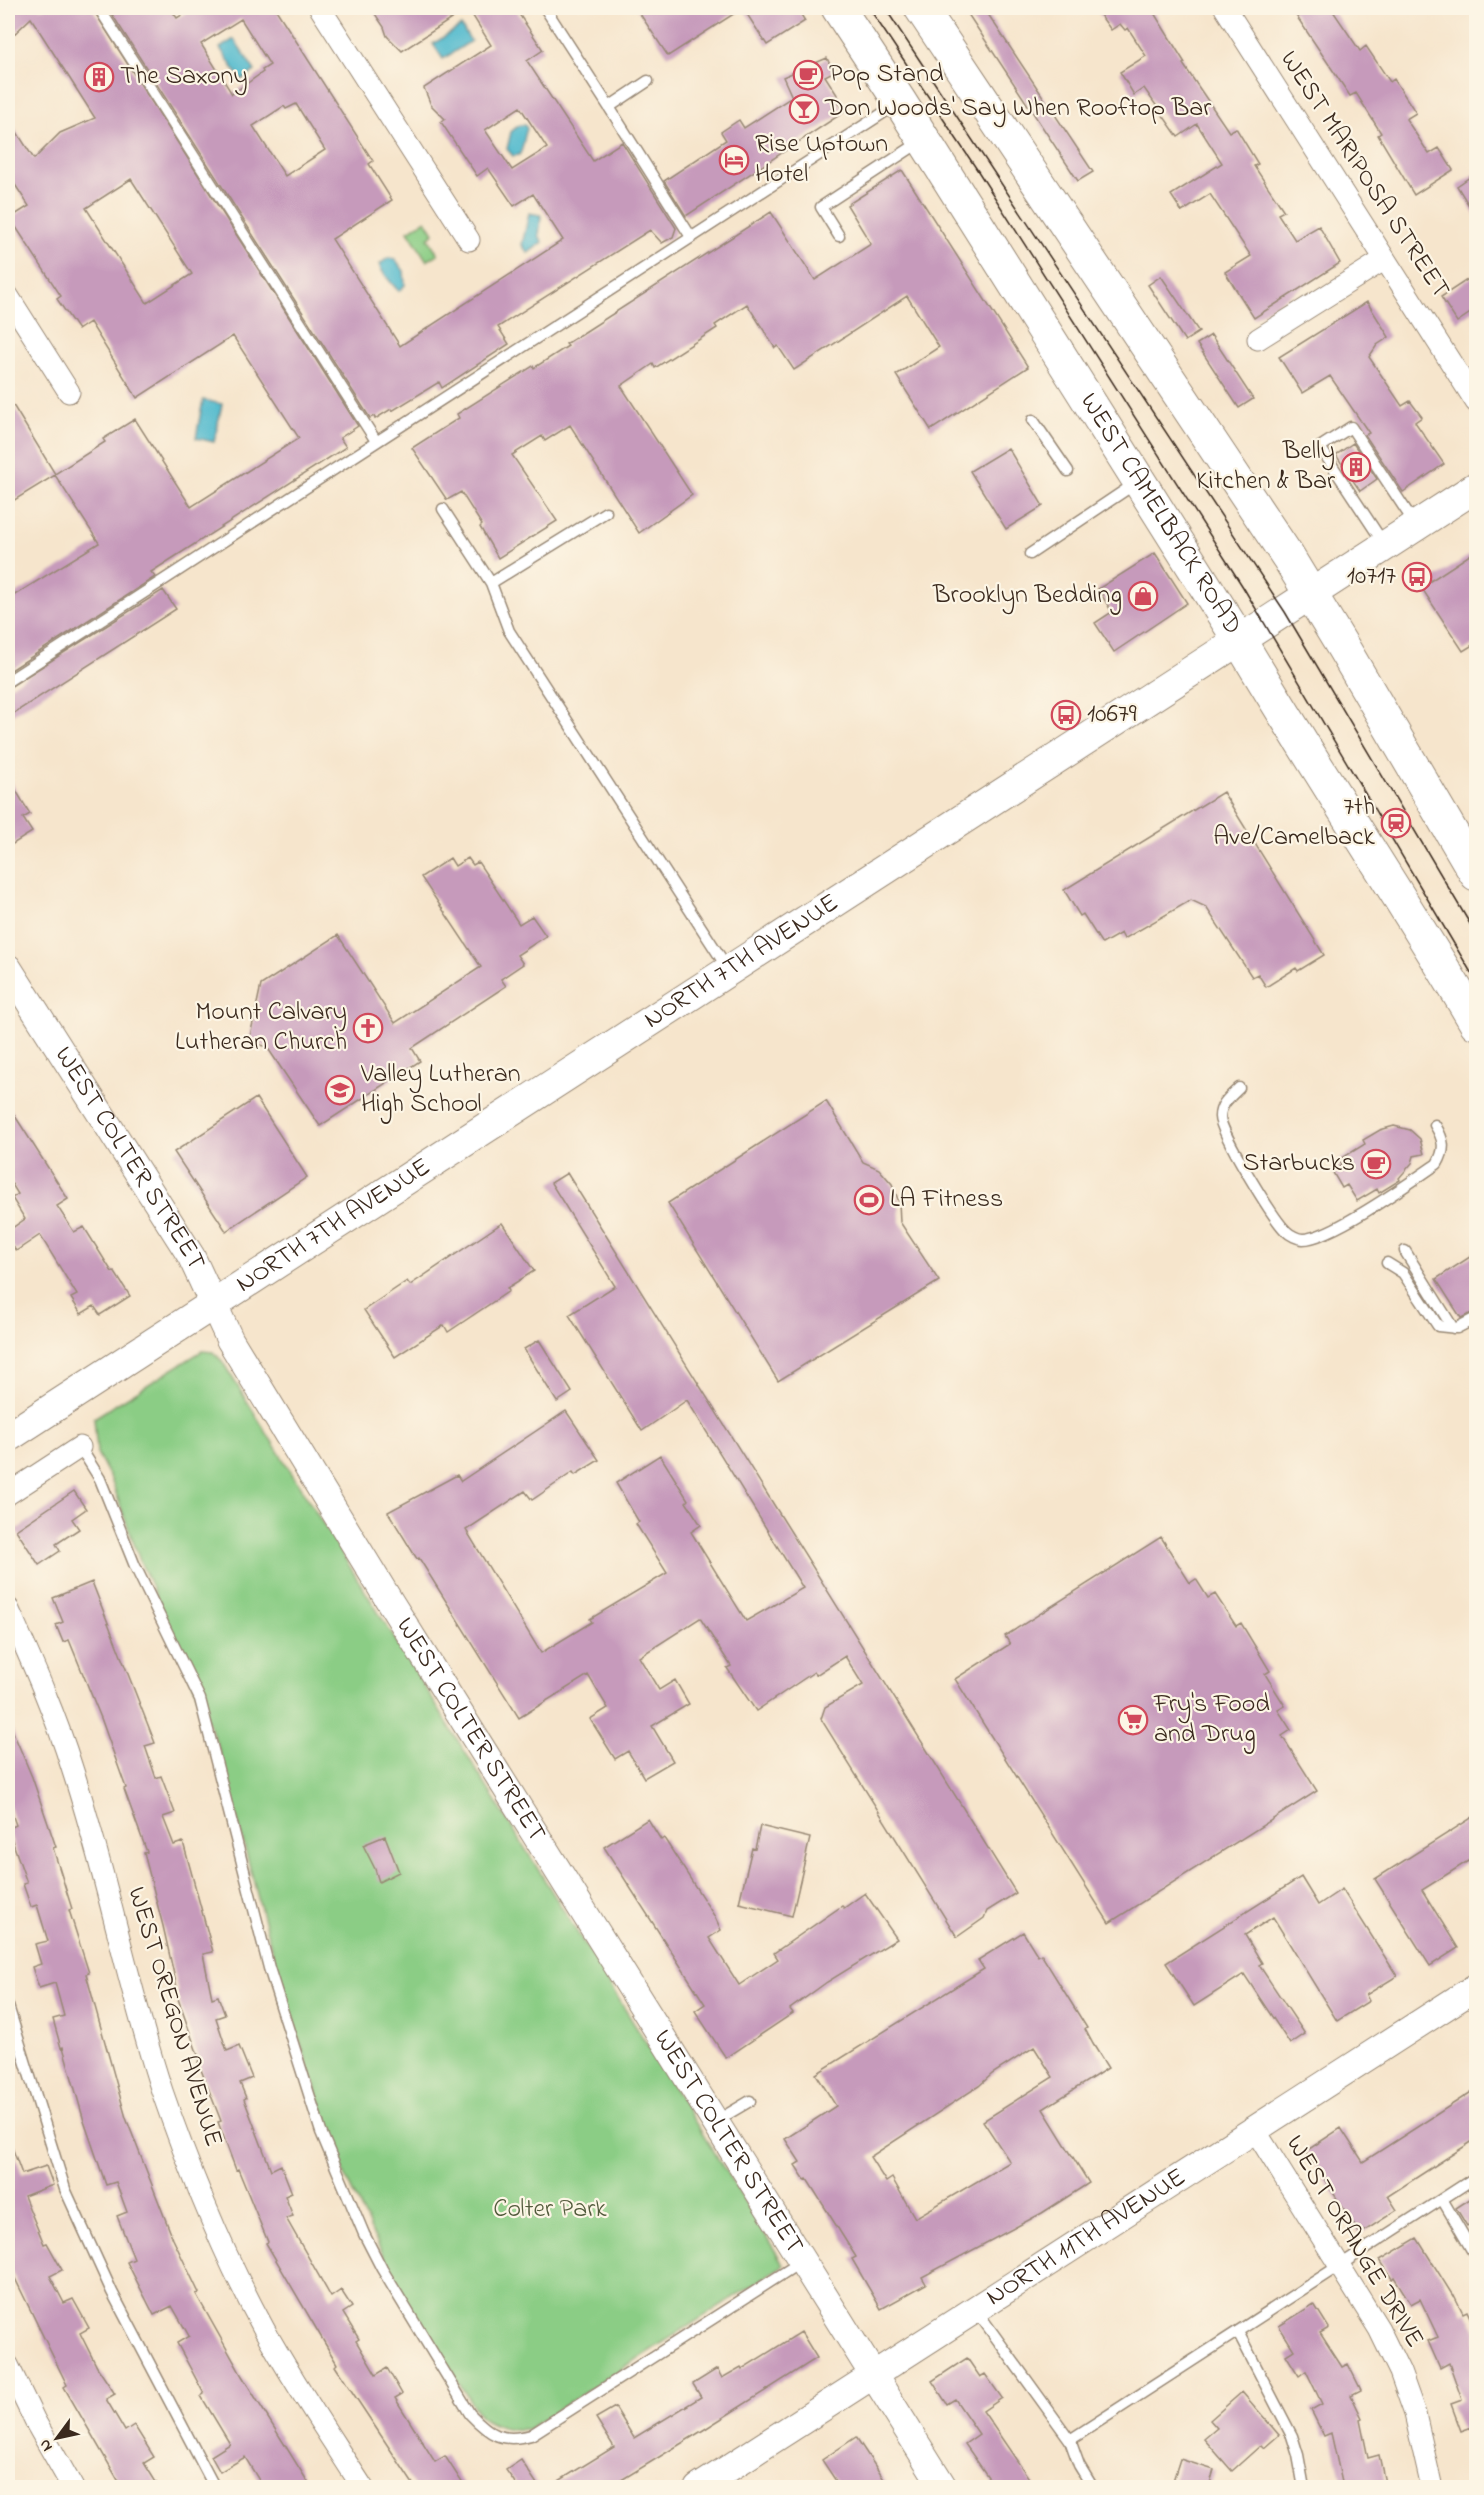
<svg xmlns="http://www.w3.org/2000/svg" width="1484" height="2495" font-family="'Indie Flower',sans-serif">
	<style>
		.green { fill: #8bcd85; stroke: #637c52; stroke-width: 1.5 }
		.water { fill: #50b9cd; stroke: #467276; stroke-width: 1.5 }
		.building { fill: #c69abb; fill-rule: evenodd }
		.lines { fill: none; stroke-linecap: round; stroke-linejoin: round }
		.service-casing { stroke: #988875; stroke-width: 13 }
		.minor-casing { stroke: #988875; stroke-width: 23 }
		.tertiary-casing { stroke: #988875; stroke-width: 29 }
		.secondary-casing { stroke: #988875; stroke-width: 32 }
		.primary-casing { stroke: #988875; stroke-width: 35 }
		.service { stroke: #fff; stroke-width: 10 }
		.minor { stroke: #fff; stroke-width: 21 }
		.tertiary { stroke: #fff; stroke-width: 27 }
		.secondary { stroke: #fff; stroke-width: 30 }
		.primary { stroke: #fff; stroke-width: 33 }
		.tram { stroke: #3b2a1e; stroke-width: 1.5 }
		.labels { text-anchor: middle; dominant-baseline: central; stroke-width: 4.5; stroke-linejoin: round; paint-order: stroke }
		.poi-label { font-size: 26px; fill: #3b2a1e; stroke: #fcf5e5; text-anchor: start }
		.street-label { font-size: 26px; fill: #3b2a1e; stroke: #fcf5e5 }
		.park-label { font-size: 26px; fill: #535b3d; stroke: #fcf5e5 }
	</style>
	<rect width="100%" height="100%" fill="#fcf5e5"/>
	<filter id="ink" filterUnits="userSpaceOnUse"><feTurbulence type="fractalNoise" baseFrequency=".0167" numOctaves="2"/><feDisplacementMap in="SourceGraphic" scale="12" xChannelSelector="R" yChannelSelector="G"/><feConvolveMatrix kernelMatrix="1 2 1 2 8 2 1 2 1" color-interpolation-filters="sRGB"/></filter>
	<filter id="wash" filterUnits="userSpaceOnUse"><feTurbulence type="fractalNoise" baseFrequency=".008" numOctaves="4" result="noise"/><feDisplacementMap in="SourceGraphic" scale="24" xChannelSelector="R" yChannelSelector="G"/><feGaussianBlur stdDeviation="1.35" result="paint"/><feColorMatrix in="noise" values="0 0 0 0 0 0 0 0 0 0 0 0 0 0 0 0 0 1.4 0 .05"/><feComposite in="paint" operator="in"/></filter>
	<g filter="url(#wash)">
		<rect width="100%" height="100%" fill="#f6e5cc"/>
		<path class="green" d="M426,220l8,13 -6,5 10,16 -11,7 -19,-30z
			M202,1351l11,1 9,9 562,904 -256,164c-20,2 -31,-2 -48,-13l-75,-116 -60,-124 -64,-191 -63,-238 -45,-114 -33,-72 -29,-82 -14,-26 -3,-35z"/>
		<path class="water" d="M461,26l10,15 -28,18 -10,-15z
			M234,39l21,32 -14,9 -21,-32z
			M519,125h6l2,4c-4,9 -3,20 -8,26l-6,1 -6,-7 4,-17z
			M529,213l12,2 -2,21 4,6 -15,11 -6,-8z
			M388,258l7,1 9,12 1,14 -6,6c-3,-2 -16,-18 -18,-22l-1,-5z
			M203,400l19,4 -8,38 -18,-4z"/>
		<g id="blocks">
			<path class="building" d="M8,8h84l266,418 -18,12 6,9 -195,125 4,5 -147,95v-73l91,-56 -44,-68 -47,29v-107l47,77 50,-32 -2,-3 32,-20 56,88 108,-69 -66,-102 -96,62 -47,-76 -12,8 -21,-31 4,-3 -51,-78 19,-12 -21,-32v-56l26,41 26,-26 35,-15 -64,-100 -23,22zM131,179l61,95 -45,29 -61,-95z
				M108,8h62l7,10 16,-10h82l98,153 -4,3 23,36 -60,39 68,107 163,-106 -30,-46 -19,12 -26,-38 -11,8 -36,-54 4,-3 -14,-14 -7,-17 67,-43 -23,-37 -66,43 -15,-15 -3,-9 -13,-19h144l28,42 -16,11 66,100 29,-19 54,86 -3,9 -11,6 -12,-13 -152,97 11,17 -67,44 -3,-6 -47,29 -1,-2 -16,10 -1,-3 -4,2zM241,19l29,46 -8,5 1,2 -31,22 -31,-50zM296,104l29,46 -40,26 -32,-50 31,-20 2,3zM520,107l27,41 -35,22 -27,-40z
				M636,8h107l-75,48z
				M743,8h54l8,13 -38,24z
				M964,8h20l109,164 -15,9z
				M1095,8h56l34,55 -2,1 46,68 7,-4 22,36 -4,2 30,45 -6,3 17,26 24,-14 21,37 -86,55 -29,-46 26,-16 -41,-62 -28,18 -11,-17 51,-32 -25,-39 -19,13 -34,-49 -10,7 -14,-23 26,-16 -18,-28 -3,2 -5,-6 -9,6z
				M1291,8h40l29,43 6,-5 24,36 4,-3 22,34 -10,6 23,35 10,-6 14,22 -39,25 -36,-60 3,-2 -25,-40 -6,3z
				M827,58l6,14 -8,4 16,25 -3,2 6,9 -158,104 -22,-35 62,-41 -5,-8 18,-12 5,8 48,-31 -9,-20z
				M902,170l126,197 -97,63 -35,-55 43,-28 -32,-51 -113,74 -16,-24 -3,2 -28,-44 -32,21 2,3 -62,40 -2,-4 -32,22 71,109 -53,38 -69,-108 -25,16 -3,-5 -30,19 45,66 -59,37 -18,-31 2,-2 -21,-33 -14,8 -35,-52 47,-30 -2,-4 76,-48 1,2 34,-22 -2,-2 205,-132 44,68 56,-36 -24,-39z
				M1476,173v44l-19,-31z
				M1476,274v35l-19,13 -16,-25z
				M1161,276l38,56 -14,9 -37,-56z
				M1367,302l22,35 -12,8 -8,12 33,49 8,-5 12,16 -7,5 29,42 -41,28 -38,-57 4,-2 -39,-57 -28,17 -23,-36z
				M1211,335l42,64 -14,9 -42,-64z
				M1353,443l24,36 -17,12 -24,-36z
				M1008,448l35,58 -37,23 -36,-58z
				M1476,551v92l-13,8 -42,-64z
				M1155,553l32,50 -73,49 -19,-29 17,-11 -14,-23z
				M163,590l13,19 -168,108v-29z
				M8,777l22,37 -7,4 9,14 -24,15z
				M1223,792l101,163 -26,16 -2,-3 -30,19 -8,-13 -6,3 -46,-70 -15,-7 -67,39 -3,-6 -19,11 -19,-30 -3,2 -16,-26z
				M450,858l5,8 13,-8 5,7 5,-3 41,62 13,-8 14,20 -29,19 6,9 -22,15 5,7 -94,62 8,13 -100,65 -53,-79 -18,-6 12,-56 77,-50 57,88 86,-56 -60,-90z
				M256,1098l51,79 -81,54 -52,-79z
				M826,1101l37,61 16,7 13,15 7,18 1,20 39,59 -161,100 -110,-178z
				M8,1105l60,94 -11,7 17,26 10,-5 28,45 2,-1 16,25 -30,19 -6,-9 -13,8 -10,-16 6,-3 -37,-60 -24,16 -8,-12v-8l17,-12 -13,-21 6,-4 -10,-16z
				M1394,1126l16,4 10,9 4,15 -10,2 -2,7 -13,15 1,2 -21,13 -2,-4 -20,12 -10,-16 -5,3 -10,-17 10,-6 -3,-5 26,-16 -2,-4 17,-10z
				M567,1173l449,720 -29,18 -3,7 -27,19 -136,-218 4,-12 38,-22 -18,-29 -29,19 -2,-3 -58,39 -29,-43 4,-2 -31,-48 -61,39 20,33 16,-10 14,24 -37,22 21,35 -29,17 -16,-27 -13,8 -25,-40 18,-11 -20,-33 -69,43 -100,-160 -2,1 -29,-47 69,-37 4,6 105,-70 33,49 -24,15 -2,-3 -41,28 -7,-9 -59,39 75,123 51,-31 -2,-3 77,-46 -31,-49 3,-2 -23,-39 44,-28 28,45 -2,2 15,23 -10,7 55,89 57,-33 -116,-188 -45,31 -73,-116 46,-29 -64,-103z
				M502,1223l32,48 -27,17 2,3 -61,41 -4,-7 -49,32 -31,-47 43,-29 3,4z
				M1476,1253v58l-15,7 -25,-39z
				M539,1340l33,52 -15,10 -33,-53z
				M74,1491l12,18 -14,10 7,10 -23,15 4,7 -21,14 -23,-35z
				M1161,1537l29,46 6,-4 12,19 7,-4 21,32 5,-3 29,48 -5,3 20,32 -7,4 13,20 -9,6 35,55 -208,132 -154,-244 55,-35 -5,-8z
				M92,1582l63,161 -10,3 11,32 5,-2 14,37 -12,4 11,28 9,-3 30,110 -10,2 9,44 6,-2 7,19 -9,3 11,33 12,-5 13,32 -12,5 6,15 -2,1 27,71 10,-5 11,28 -7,3 8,20 -7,2 45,79 10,-7 11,17 -9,6 16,26 -3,2 20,34 11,-7 15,26 -7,4 40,64 10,-6 20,31h-50l-80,-121 2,-2 -71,-121 2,-1 -30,-73 -2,1 -18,-48 3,-1 -23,-59 2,-1 -24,-68 2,-1 -15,-66 -19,-73 3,-1 -23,-63 2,-1 -25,-70 -32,-78 -6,2 -7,-17 7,-3 -10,-24z
				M8,1720l24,57 24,70 -3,1 19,61 -3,1 20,63 -3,1 40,144 47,121 26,54 -3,1 46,82 69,111h-48l-18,-30 -25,15 -9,-16 19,-12 -29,-48 3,-2 -27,-51 12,-7 -17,-30 -18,9 -27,-53 7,-3 -17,-43 10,-4 -11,-30 -10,3 -22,-64 -21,-74 -2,1 -8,-29 11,-3 -9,-33 -16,5 -7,-21 9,-3 -6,-20 13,-3 -11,-36 -6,2 -8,-23 4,-1 -19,-54 8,-4 -8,-23z
				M1476,1815v41l-54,34 36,58 -28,18 -55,-87z
				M648,1819l13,21 3,-2 51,79 6,13 -12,8 30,47 39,-26 -4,-6 68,-47 2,2 21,-15 32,46 -70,43 -37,27 3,4 -67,45 -31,-47 10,-7 -101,-157z
				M760,1826l50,12 -18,78 -53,-13 13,-55 3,1z
				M385,1836l14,36 -20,10 -4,-13 -12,-24z
				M1301,1877l17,28 24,-16 55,87 -31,19 3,6 -32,20 -64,-104 -28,18 17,28 -3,2 46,69 -15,10 -46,-70 -50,32 -28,-43z
				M1023,1932l15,24 3,-2 46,74 -2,1 8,15 15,24 -65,41 46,74 -47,30 -120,64 4,7 -45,25 -29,-50 4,-2 -49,-78 -2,1 -10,-15 5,-3 -15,-23 51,-33 -20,-32 168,-105 -6,-9zM1034,2047l19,30 -70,44 27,41 -95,56 -23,-40 -6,4 -16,-25 109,-71 13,-12z
				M1476,2089v50l-88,57 9,14 -37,24 -54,-83 35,-23 22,34z
				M8,2139h1l13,35 24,-8 7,19 -29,11 20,48 3,-1 15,27 -12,6 14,27 9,-4 16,29 -9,5 17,34 18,27 -9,5 19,32 9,-6 20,32 -10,6 15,24h-37l-58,-100 3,-2 -59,-121z
				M1476,2195v24l-9,7 -11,-18z
				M1417,2238l36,58 1,-1 9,18 4,-2 9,19v102l-2,1 -2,-6 -11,4 -10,-27 11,-4 -13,-37 -9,5 -12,-27 10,-4 -18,-38 -9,5 -17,-27 -2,2 -12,-19z
				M1314,2304l15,24 -9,5 22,34 6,-3 13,26 -10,5 11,23 -2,1 8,39 11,-3 6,28 -22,4h-20l-12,-54 -7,3 -13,-26 11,-6 -16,-33 -7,5 -13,-21 8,-5 -15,-24z
				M801,2332l16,26 -112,71 -95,58h-61l65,-40 -18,-29 19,-11 19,31 67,-41 -8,-13 24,-15 5,9 19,-11 1,2z
				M967,2358l13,19 5,-3 17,24 -19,13 52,76h-40l-30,-43 14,-10 -24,-35 -8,5 -15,-23z
				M1242,2392l37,43 -15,13 -3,-3 -29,26 -28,-32 13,-11 -7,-8z
				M856,2437l33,50h-49l-18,-27z
				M1180,2459l34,11 -5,17h-38z
				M521,2460l18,27h-21l-12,-17z"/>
		</g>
	</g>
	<g filter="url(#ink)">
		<use href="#blocks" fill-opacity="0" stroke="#988875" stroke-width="1.5"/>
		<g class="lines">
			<g class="service-casing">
				<path id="service" d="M99,8l277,433
					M545,8l64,99 39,-26
					M609,107l82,130
					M839,236l-18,-29 99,-65
					M1033,420l35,51
					M443,509l48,74 18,48 219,338
					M1384,544l-64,-97 31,-20 64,97
					M1030,554l106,-71
					M491,583l115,-71
					M8,681l889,-577
					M1239,1088c-9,9 -19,16 -19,29 0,15 54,103 66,114 4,4 12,8 17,8 28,0 108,-57 134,-75 9,-15 7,-24 -2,-39
					M1405,1251l48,77
					M1387,1263l16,10 35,53 19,2 19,-10
					M80,1447l20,32 35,87 65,133 69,269 52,164 43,102 18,35 88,145c20,21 32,29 61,21l270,-173
					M8,2006l57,183 47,103 103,196
					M716,2121l34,-20
					M1442,2199l34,58
					M976,2310l94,130 9,25 14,23
					M1238,2332l54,104 6,19 6,33
					M1070,2440l406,-263"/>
			</g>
			<g class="minor-casing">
				<path id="minor" d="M320,8l149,232
					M1225,8l251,394
					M8,296l61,96
					M1258,339l127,-80
					M8,1494l72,-47
					M8,1608c23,52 47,105 64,160 35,106 55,217 90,323 28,81 61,163 102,238 30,54 65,106 99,159
					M1255,2130l124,199 21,43 15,42 17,74
					M8,2365l27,56 38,67"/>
			</g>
			<g class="tertiary-casing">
				<g id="tertiary">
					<path id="s1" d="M8,968l183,288 39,84 160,262 554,886"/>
					<path id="s2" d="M698,2488l778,-501"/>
				</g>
			</g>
			<g class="secondary-casing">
				<g id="secondary">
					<path id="s3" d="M8,1437l1468,-950"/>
				</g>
			</g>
			<g class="primary-casing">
				<g id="primary">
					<path id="s4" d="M838,8l62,94 340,539c76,129 160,253 236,382"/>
					<path d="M921,8l367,549 56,92 132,225"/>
				</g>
			</g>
			<use href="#service" class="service"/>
			<use href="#minor" class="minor"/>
			<use href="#tertiary" class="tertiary"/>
			<use href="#secondary" class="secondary"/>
			<use href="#primary" class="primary"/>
			<path class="tram" d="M869,8l107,160 267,419 233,394
				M885,8l400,604 191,322"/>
		</g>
	</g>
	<defs>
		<g id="cafe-ring" transform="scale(1.5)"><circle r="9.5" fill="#fcf5e5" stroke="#d1495b" stroke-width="1.5"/><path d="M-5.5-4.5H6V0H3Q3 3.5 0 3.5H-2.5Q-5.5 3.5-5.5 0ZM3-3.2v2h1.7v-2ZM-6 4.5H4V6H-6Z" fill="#d1495b"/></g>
		<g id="building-ring" transform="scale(1.5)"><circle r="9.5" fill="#fcf5e5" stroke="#d1495b" stroke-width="1.5"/><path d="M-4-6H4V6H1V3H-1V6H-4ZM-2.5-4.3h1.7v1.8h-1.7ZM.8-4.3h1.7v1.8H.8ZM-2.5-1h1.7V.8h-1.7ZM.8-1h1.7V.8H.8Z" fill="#d1495b"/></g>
		<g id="bar-ring" transform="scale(1.5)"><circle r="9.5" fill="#fcf5e5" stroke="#d1495b" stroke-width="1.5"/><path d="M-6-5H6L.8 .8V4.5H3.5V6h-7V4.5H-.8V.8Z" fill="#d1495b"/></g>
		<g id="hotel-ring" transform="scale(1.5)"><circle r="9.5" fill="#fcf5e5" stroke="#d1495b" stroke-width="1.5"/><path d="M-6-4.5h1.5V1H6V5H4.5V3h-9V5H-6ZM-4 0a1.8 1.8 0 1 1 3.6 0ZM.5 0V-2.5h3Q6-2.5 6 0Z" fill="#d1495b"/></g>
		<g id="bus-ring" transform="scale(1.5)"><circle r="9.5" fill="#fcf5e5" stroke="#d1495b" stroke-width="1.5"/><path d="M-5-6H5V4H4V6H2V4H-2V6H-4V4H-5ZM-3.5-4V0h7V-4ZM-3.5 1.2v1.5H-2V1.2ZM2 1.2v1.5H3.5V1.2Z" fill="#d1495b"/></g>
		<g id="shop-ring" transform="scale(1.5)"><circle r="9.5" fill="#fcf5e5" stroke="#d1495b" stroke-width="1.5"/><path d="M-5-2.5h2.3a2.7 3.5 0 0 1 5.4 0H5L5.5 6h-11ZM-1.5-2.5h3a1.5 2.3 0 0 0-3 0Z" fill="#d1495b"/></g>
		<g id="station-ring" transform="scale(1.5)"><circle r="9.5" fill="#fcf5e5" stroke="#d1495b" stroke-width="1.5"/><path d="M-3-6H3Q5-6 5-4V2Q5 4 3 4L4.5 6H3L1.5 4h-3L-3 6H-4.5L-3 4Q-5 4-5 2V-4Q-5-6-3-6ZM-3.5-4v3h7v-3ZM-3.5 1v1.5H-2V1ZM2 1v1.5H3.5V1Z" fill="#d1495b"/></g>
		<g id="church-ring" transform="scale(1.5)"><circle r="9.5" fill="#fcf5e5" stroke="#d1495b" stroke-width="1.5"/><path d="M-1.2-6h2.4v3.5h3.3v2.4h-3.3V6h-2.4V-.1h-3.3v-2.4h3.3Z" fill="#d1495b"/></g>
		<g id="school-ring" transform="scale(1.5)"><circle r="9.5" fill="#fcf5e5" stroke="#d1495b" stroke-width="1.5"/><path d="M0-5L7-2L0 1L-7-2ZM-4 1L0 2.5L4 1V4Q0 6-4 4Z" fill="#d1495b"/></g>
		<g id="stadium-ring" transform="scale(1.5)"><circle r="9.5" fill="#fcf5e5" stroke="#d1495b" stroke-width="1.5"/><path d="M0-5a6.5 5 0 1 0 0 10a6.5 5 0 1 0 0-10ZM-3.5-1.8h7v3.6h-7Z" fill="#d1495b"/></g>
		<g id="supermarket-ring" transform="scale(1.5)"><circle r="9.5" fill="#fcf5e5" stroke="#d1495b" stroke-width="1.5"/><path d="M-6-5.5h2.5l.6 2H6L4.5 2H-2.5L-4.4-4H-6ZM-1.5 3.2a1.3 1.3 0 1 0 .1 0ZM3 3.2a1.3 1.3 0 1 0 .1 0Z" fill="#d1495b"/></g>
	</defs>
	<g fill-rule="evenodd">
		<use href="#cafe-ring" x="808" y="75"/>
		<use href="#building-ring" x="99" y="77"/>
		<use href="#bar-ring" x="804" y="109"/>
		<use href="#hotel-ring" x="734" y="160"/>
		<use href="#building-ring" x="1356" y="467"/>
		<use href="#bus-ring" x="1417" y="577"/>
		<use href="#shop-ring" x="1143" y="596"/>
		<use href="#bus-ring" x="1066" y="715"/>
		<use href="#station-ring" x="1396" y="823"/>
		<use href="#church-ring" x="368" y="1028"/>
		<use href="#school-ring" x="340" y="1090"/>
		<use href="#cafe-ring" x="1376" y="1164"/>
		<use href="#stadium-ring" x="869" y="1200"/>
		<use href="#supermarket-ring" x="1133" y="1720"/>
	</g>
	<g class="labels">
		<g class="poi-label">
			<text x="829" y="75">Pop Stand</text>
			<text x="120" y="77">The Saxony</text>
			<text x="825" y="109">Don Woods' Say When Rooftop Bar</text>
			<text x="755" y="145">Rise Uptown<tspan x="755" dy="30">Hotel</tspan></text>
			<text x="1335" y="452" text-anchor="end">Belly<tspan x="1335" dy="30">Kitchen &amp; Bar</tspan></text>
			<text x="1396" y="577" text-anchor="end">10717</text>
			<text x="1122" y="596" text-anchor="end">Brooklyn Bedding</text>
			<text x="1087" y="715">10679</text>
			<text x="1375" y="808" text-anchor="end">7th<tspan x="1375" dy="30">Ave/Camelback</tspan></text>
			<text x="347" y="1013" text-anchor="end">Mount Calvary<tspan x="347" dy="30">Lutheran Church</tspan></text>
			<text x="361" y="1075">Valley Lutheran<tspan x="361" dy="30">High School</tspan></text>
			<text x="1355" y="1164" text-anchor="end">Starbucks</text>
			<text x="890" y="1200">LA Fitness</text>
			<text x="1154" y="1705">Fry's Food<tspan x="1154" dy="30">and Drug</tspan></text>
		</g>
		<g class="street-label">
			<text transform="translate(1364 175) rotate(57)">WEST MARIPOSA STREET</text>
			<text stroke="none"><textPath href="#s4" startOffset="600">WEST CAMELBACK ROAD</textPath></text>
			<text stroke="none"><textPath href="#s3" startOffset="874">NORTH 7TH AVENUE</textPath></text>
			<text stroke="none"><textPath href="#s1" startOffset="226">WEST COLTER STREET</textPath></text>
			<text stroke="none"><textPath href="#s3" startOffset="388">NORTH 7TH AVENUE</textPath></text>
			<text stroke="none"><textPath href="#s1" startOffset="892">WEST COLTER STREET</textPath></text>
			<text transform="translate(174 2017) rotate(73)">WEST OREGON AVENUE</text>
			<text stroke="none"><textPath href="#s1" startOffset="1378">WEST COLTER STREET</textPath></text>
			<text stroke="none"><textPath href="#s2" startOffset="462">NORTH 11TH AVENUE</textPath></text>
			<text transform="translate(1354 2242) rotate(59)">WEST ORANGE DRIVE</text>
		</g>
		<g class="park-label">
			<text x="550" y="2210">Colter Park</text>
		</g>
	</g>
	<rect width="1484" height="2495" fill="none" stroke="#fcf5e5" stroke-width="30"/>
	<g transform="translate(57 2438) rotate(237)" stroke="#fcf5e5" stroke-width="4.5" paint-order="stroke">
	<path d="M0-4.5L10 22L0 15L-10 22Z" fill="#3b2a1e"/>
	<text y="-9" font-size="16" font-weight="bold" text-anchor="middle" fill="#3b2a1e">N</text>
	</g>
</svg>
